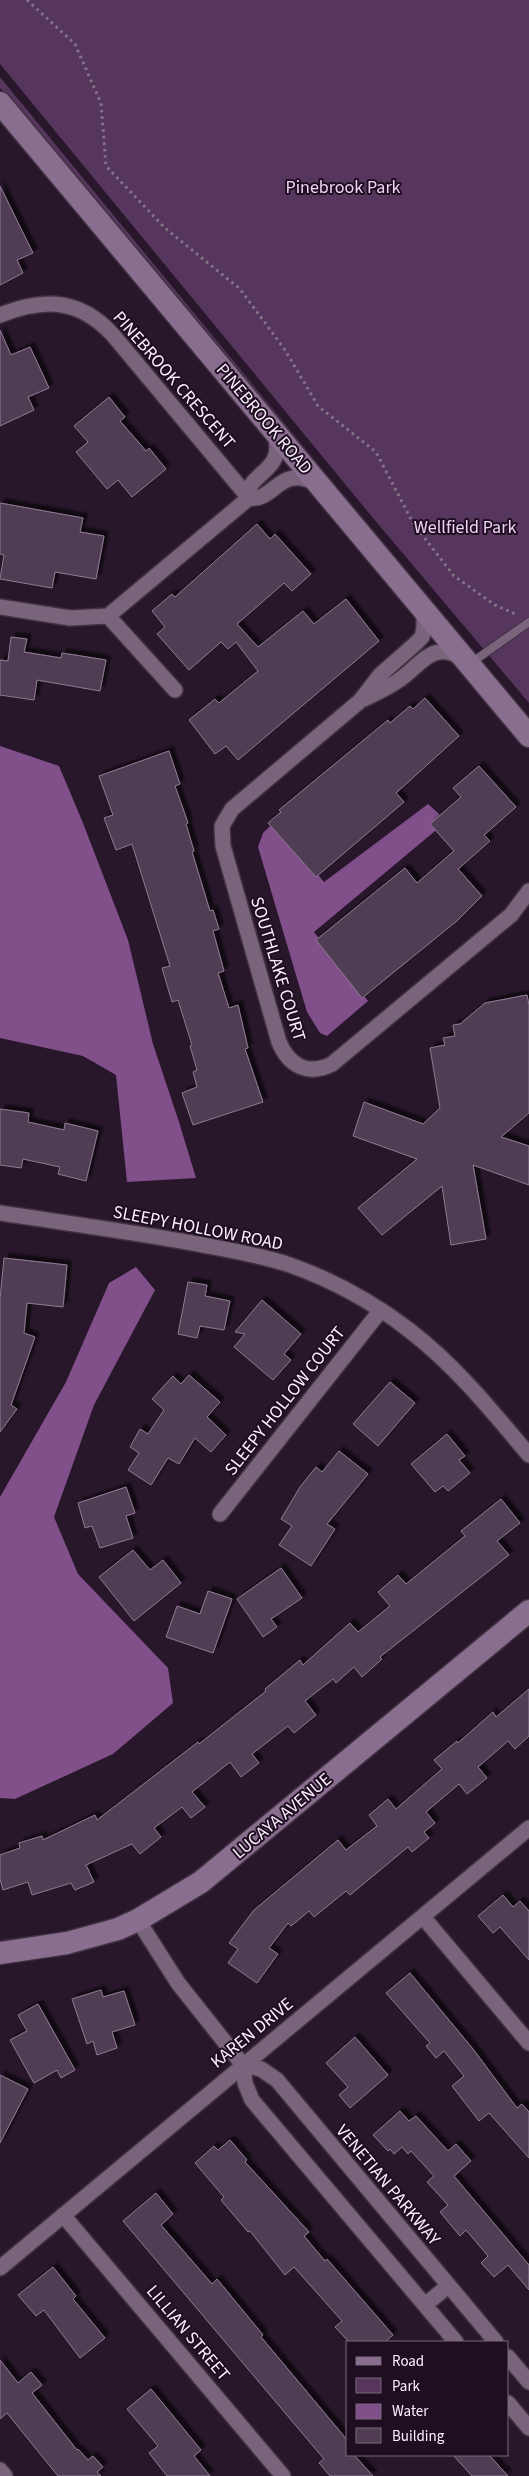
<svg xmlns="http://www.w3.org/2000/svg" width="529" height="2476" font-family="'Source Sans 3',sans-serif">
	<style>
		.green { fill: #57365d }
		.water { fill: #814f8a }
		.building { fill: #4f3c52; stroke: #8f7a93; filter: url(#shadow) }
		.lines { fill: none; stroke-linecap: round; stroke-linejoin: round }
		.lane-casing { stroke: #403242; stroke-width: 10 }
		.street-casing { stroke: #403242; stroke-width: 18 }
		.secondary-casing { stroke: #403242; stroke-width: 25 }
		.path { stroke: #847687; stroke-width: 3; stroke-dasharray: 2.5 4; stroke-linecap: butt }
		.lane { stroke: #79647c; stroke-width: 8 }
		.street { stroke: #79647c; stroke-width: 15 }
		.secondary { stroke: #8a6e8f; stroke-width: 22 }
		.labels { text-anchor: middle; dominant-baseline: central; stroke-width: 4; stroke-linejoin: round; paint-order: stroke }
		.park-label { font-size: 18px; fill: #efd3f4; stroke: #1f0e22 }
		.street-label { font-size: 18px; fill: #fcf0fe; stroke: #1f0e22 }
	</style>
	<defs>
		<filter id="shadow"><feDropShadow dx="4.5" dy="-4.5" stdDeviation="1" flood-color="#0009"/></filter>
	</defs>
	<rect width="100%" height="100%" fill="#28172b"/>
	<path class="green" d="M0,0h529v703l-156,-185 -373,-454z
		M0,77l313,381 -99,-113 -214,-257z"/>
	<path class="water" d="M0,746l59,20 24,57 45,117 25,104 26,78 17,56 -69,4 -11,-107 -33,-19 -83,-18z
		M428,804l19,17 -133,111 54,69 -41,35 -7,-3 -13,-21 -49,-165 5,-14 11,-11 50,60z
		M136,1267l19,23 -61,115 -40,112 24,57 90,94 5,35 -60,51 -98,45 -15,-1v-301l66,-115 43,-99z"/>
	<path class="building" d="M0,186l33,67 -16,7 6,13 -23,12z
		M0,330l11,25 19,-8 19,41 -21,9 6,13 -34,16z
		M109,397l16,20 -5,4 26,30 3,-3 17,21 -34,28 -14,-17 -11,9 -31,-37 12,-10 -14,-16z
		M0,503l83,15 -3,14 24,4 -8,43 -41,-7 -3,16 -52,-9 4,-24 -4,-1z
		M257,524l13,15 5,-5 36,40 -19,17 -8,-8 -47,41 21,23 45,-36 11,13 32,-25 33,42 -141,119 -12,-14 -11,8 -26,-34 26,-21 4,4 39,-32 -22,-29 -8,7 -7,-7 -32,28 -32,-36 8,-7 -13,-16 20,-17 3,3z
		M11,637l16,2 -3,13 37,6 1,-5 44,7 -6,31 -63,-11 -3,20 -34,-5v-35l8,1z
		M425,698l34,38 -63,57 8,9 -88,75 -48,-54 13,-11 -2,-2 109,-90 2,3 20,-17 3,3z
		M169,751l11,33 -5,2 13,37 -2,1 8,27 -2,1 18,59 3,-1 6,19 -6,2 11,40 -6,2 11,35 9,-3 10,43 -3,1 18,53 -70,23 -11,-32 15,-6 -4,-15 4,-2 -7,-24 2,-1 -14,-45 -6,2 -10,-34 8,-2 -38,-122 -16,6 -12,-32 9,-3 -14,-39z
		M479,766l37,41 -32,28 6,6 -32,28 24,27 -24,24 -96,78 -46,-58 89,-72 12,15 37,-32 -24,-27 31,-27 -8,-9z
		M527,995l2,10v108l-28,24 28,9v39l-56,-20 13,74 -35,6 -9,-59 -60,49 -24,-27 59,-49 -64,-23 11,-34 59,22 17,-16 -10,-60 15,-3 -2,-7 12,-2 -2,-11 7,-1 25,-21z
		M0,1109l29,4 -1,9 36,8 1,-7 33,8 -12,50 -28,-7 2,-7 -37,-8 -2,9 -21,-3z
		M4,1258l63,7 -4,42 -36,-4 -3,30 11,4 -24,68 6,4 -17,23v-133z
		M188,1282l19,3 -2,11 25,5 -6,29 -24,-4 -3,12 -19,-4z
		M262,1300l39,34 -17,20 7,6 -18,20 -39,-33 11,-13 -10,-2z
		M189,1375l31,27 -13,15 19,18 -15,17 -16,-14 -16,26 -11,-6 -17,27 -23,-15 11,-17 -9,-6 10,-18 8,5 16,-24 -12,-11 21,-23 8,8z
		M390,1382l25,21 -37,43 -25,-22z
		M447,1434l18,22 -6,4 11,13 -22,18 -5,-5 -8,6 -24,-28z
		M339,1451l29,23 -41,50 8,5 -24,37 -32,-21 13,-19 -11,-7 19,-32 16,-20 6,5z
		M126,1487l9,26 -9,3 7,22 -33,10 -8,-22 -7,2 -7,-25z
		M501,1499l19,24 -23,18 12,14 -129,102 2,2 -20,18 -8,-10 -18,16 -3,-4 -28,22 11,14 -22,18 -6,-7 -36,28 7,9 -18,14 -11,-15 -38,30 13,15 -14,11 -9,-11 -28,21 7,9 -21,17 -8,-10 -46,21 8,17 -19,8 -4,-7 -39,12 -4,-13 -25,8 -3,-11v-24l20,-7 -1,-5 23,-7 1,4 52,-25 2,5 101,-78 1,2 67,-53 -1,-2 35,-29 3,5 47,-42 8,9 32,-26 -12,-14 20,-17 8,9 59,-48 -4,-5z
		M133,1550l17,20 13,-10 18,23 -47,38 -35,-44z
		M281,1568l21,30 -31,21 6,8 -14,10 -26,-38z
		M208,1591l24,8 -19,54 -47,-16 11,-31 23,8z
		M529,1689v47l-14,13 -7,-8 -30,26 9,11 -20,16 -8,-10 -33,28 9,11 -11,9 5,6 -17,14 -4,-5 -58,48 -4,-4 -32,26 -5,-6 -18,15 -3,-3 -19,25 9,6 -21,29 -29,-20 10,-14 -9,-6 25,-33 84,-70 8,10 31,-24 -8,-11 19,-16 8,10 46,-40 -8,-9 23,-19 1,2 35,-31 3,5z
		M503,1895l10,12 7,-6 9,10v49l-29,-33 -7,6 -15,-17z
		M410,1973l63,76 44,59 5,-4 7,8v46l-40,-45 -10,8 -27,-35 12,-10 -20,-25 -8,7 -10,-12 4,-3 -44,-50z
		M101,1990l2,7 21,-6 11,34 -23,7 5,16 -20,7 -4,-14 -6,3 -15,-45z
		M38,2004l37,66 -14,8 -4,-8 -23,13 -24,-43 17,-9 -9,-16z
		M355,2037l33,38 -38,33 -11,-13 9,-8 -22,-24z
		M0,2075l28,14 -28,54z
		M400,2111l9,10 7,-5 32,35 8,-7 15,17 -17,15 75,89v25l-21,-25 -14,12 -13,-14 7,-7 -22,-26 -6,6 -20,-24 8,-7 -21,-23 7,-6 -23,-25 -3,3 -6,-7 -8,7 -4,-5 -2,2 -15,-16z
		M230,2140l17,20 -2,2 64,70 -5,4 21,25 2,-2 66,76 -8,7h-36l-14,-15 7,-6 -48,-54 -9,8 -35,-44 -2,1 -27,-32 3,-3 -29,-34 19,-17 4,4z
		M156,2193l17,21 -12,11 51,59 5,-5 46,56 -2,2 87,104v14h6l19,21h-43l-11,-13 5,-4 -201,-238z
		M53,2267l23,29 -3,3 32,39 -25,20 -36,-48 -8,6 -18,-21z
		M0,2360l18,23 13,-11 11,13 -10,8 45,57 1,-1 10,11 5,-4 10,11 -6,5 4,4h-43l-51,-63 -7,6z
		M151,2389l50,61 -7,6 16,20h-43l-18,-23 9,-7 -31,-37z
		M453,2455h36l19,21h-36z"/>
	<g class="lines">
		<g class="lane-casing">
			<path id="lane" d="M471,663l58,-41"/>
		</g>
		<g class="street-casing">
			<path id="street" d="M0,315c44,-17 79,-17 113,20l136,163
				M249,498c-6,-25 40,-25 25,-66
				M0,607l70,11 38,-2 67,74
				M424,610v18l-2,9 -8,8 -34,30 -20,26 -128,108 -10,17 1,20 56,196c10,24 29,34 53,22l179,-149 18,-24
				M108,616l141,-118c26,4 30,-35 68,-14
				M364,699c12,-6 24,-11 35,-19 22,-15 33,-40 63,-22
				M0,1213c66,10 132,19 198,31 31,6 62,11 92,21 42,15 84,38 119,65 47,36 83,81 120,125
				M220,1514l161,-204
				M423,1917l106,126
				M138,1920l40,63 65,82 2,18 7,17 204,242
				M243,2065l18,4 16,11 219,262
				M63,2215l220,261
				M0,2268l529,-440
				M425,2305l23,-19
				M508,2357l21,25
				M508,2403l21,25
				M0,2470l5,6"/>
		</g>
		<g class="secondary-casing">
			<path id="secondary" d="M0,103l529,633
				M0,1953l67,-10 51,-14 20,-9 63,-38 328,-271"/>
		</g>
		<path class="path" d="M27,0l48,44 26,59 5,63 59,62 75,61 45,61 33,56 58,46 37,71 41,53 41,29 23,10"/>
		<use href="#lane" class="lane"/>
		<use href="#street" class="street"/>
		<use href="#secondary" class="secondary"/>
	</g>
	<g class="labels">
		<g class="park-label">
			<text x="343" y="187">Pinebrook Park</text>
			<text x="465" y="527">Wellfield Park</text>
		</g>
		<g class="street-label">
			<text transform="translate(174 380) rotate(49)">PINEBROOK CRESCENT</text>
			<text transform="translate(264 419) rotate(50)">PINEBROOK ROAD</text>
			<text transform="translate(278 969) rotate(73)">SOUTHLAKE COURT</text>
			<text transform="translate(198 1228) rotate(11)">SLEEPY HOLLOW ROAD</text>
			<text transform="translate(285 1401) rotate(-52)">SLEEPY HOLLOW COURT</text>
			<text transform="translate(282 1816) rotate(-40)">LUCAYA AVENUE</text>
			<text transform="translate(252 2033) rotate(-39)">KAREN DRIVE</text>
			<text transform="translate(388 2185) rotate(50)">VENETIAN PARKWAY</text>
			<text transform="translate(188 2333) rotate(50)">LILLIAN STREET</text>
		</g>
	</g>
	<rect x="346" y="2341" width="162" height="115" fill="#1f0e22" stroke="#77687a"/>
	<rect x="356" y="2357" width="25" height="8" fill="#8a6e8f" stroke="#77687a"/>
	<text x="392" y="2366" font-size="15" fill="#fcf0fe">Road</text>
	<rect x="356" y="2378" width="25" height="15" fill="#57365d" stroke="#77687a"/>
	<text x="392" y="2391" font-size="15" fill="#fcf0fe">Park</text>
	<rect x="356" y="2404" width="25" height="15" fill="#814f8a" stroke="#77687a"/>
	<text x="392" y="2416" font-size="15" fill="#fcf0fe">Water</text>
	<rect x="356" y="2428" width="25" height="15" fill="#4f3c52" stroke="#77687a"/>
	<text x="392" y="2441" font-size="15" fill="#fcf0fe">Building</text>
</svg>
